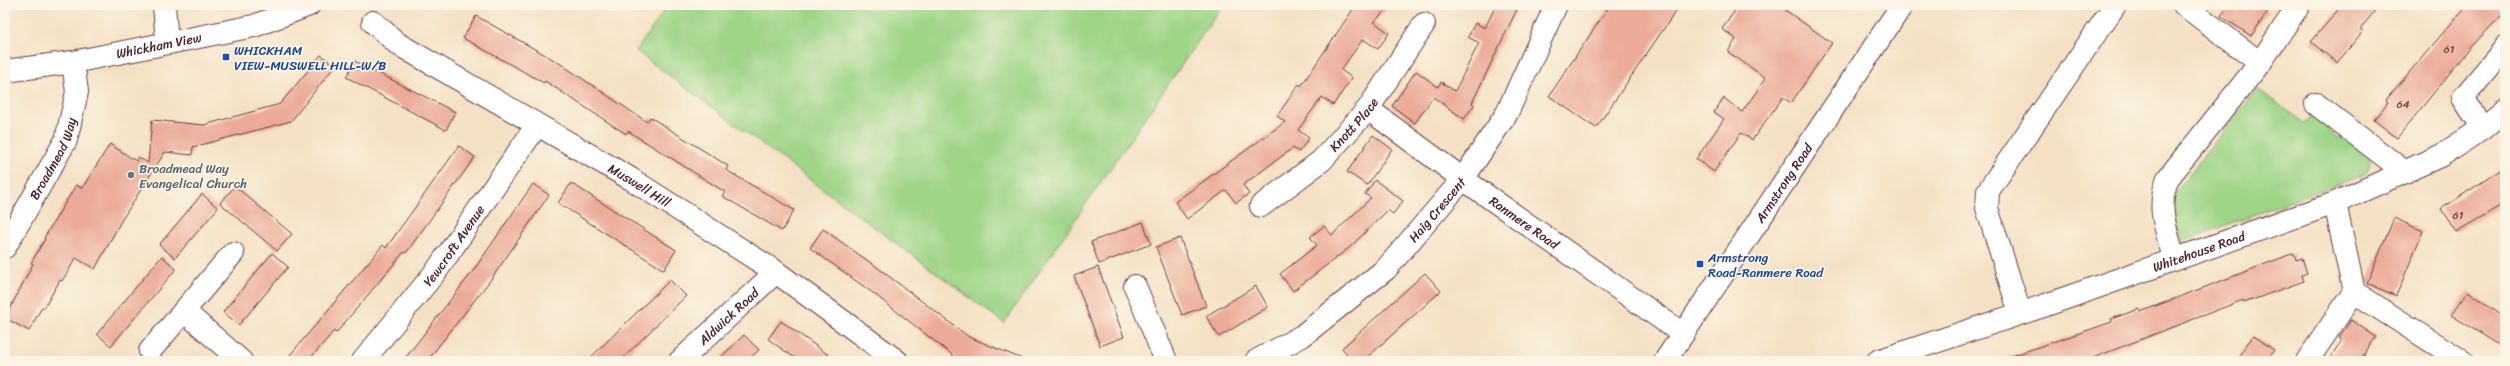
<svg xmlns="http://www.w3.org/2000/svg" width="2510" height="366" font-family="Sriracha,sans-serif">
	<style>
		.green { fill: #9dd486; stroke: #747a58 }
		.building { fill: #ecab99 }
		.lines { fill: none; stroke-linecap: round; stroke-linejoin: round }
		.minor-casing { stroke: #643c42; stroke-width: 24 }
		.major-casing { stroke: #643c42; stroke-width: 24 }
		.minor { stroke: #fff; stroke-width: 22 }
		.major { stroke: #fff; stroke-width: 22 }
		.transit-dot { fill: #1a4fb4; stroke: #fcf5e5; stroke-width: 1.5 }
		.worship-dot { fill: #6b7280; stroke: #fcf5e5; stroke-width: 1.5 }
		.labels { text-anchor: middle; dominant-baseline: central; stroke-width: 3.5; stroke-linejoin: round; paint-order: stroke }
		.number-label { font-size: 11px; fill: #724246 }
		.street-label { font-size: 13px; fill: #4a1f2b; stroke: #fcf5e5 }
		.transit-label { font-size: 13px; fill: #164399; stroke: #fcf5e5; text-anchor: start }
		.worship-label { font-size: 13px; fill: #5b616d; stroke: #fcf5e5; text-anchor: start }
	</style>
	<rect width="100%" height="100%" fill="#fcf5e5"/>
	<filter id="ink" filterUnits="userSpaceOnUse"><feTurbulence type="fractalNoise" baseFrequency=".025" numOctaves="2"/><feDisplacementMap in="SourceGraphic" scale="8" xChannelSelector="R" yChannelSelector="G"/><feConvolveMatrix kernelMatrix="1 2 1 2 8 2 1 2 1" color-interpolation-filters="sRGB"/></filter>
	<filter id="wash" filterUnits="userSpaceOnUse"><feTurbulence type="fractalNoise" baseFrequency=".012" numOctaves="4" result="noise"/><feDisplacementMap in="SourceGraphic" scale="16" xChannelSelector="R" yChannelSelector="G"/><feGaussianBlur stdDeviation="0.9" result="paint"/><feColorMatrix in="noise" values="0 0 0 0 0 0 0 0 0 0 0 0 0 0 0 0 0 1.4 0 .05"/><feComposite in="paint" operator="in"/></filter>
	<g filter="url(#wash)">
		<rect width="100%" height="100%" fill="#f4e1c5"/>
		<path class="green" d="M668,5h555l-219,318 -368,-272z
			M2258,89l46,34 8,-7 27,22 10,-2 19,15 2,11 -5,12 -183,67 -11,-38 2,-9z"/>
		<g id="blocks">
			<path class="building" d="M1356,5h35l-17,17 15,11 -11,16 -15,-10 -22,31 11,8 -19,27 -11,-8 -24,33 11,8 -10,14 -6,-4 -50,37 6,9 -13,9 -10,-13 -39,29 -12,-17 110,-80 -8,-6 22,-32 2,2z
				M1496,5h23l-47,98 2,2 -10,14 -31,-22 -18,26 -23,-17 24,-35 22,16 3,-5 14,9 24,-48 -11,-6 7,-14 10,5z
				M1610,5h70l-84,123 -47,-32z
				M1739,5h39l54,38 -41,60 -8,-6 -31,43 -11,-7 -27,39 -18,-13 28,-40 -10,-7 10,-14 18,14 24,-34 -38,-26 8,-13 -14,-10z
				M2228,5h31l9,6 -17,25 -30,-20z
				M2342,5h38l-20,24 3,2 -26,32 -26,-21z
				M2467,5h38v7l-34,35 -74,91 -23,-18 14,-18 -2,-2 9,-11z
				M476,16l80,45 91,61 3,-5 78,49 -2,4 68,40 -12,21 -60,-35 3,-4 -97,-61 -2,3 -81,-53 -1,2 -81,-45z
				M321,55l14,11 -44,55 -98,26 -1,8 -27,-3 -44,69 -26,48 -19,-11 -14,23 -2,-1 -16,28 -2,-1 -13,24 -24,-13 28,-54 -2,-1 14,-24 -1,-1 32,-53 6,3 28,-44 26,17 2,-4 10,6 4,-43 52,5 76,-21z
				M355,61l100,51 -9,18 -100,-53z
				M1373,135l19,14 -25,36 -20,-13z
				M459,146l16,11 -69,96 -2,-1 -68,81 -2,-2 -26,30h-23l98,-116 3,3z
				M2505,167v36l-49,29 -15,-23z
				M1375,180l28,21 -10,13 -5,-4 -39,38 -56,43 -13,-17 37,-29 -7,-8 14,-11 8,9 39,-37 -6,-4z
				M571,183l105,67 -12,20 -106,-67z
				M533,184l16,11 -57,83 -65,83h-24l70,-90z
				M235,186l57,48 -15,17 -57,-48z
				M202,194l16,14 -43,50 -16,-13z
				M2394,218l29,13 -27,65 -29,-13z
				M1143,222l8,22 -52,20 -8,-22z
				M823,229l55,39 91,69 58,24h-67l-87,-68 -63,-45z
				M1180,238l26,68 -24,9 -26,-68z
				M272,253l16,14 -49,58 -16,-13z
				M2294,253l2,7 6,-2 5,15 -5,2 2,6 -60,22 -1,-3 -158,61h-81l-1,-2 109,-37 -1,-3 28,-10 1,3z
				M162,256l14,13 -65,77 -14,-12z
				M1098,267l26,70 -24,9 -26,-70z
				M1425,273l16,18 -78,70h-10l-11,-13z
				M670,280l16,16 -66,65h-33z
				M1256,286l12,21 -49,30 -13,-21z
				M2468,291l37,27v18l-6,9 -48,-30z
				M2351,320l25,17 -17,24h-31l15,-21 -4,-2z
				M781,321l56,40h-38l-31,-22z
				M744,335l15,15 -12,11h-30z
				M2253,336l21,14 -7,11h-32z"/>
		</g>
	</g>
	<g filter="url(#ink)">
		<use href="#blocks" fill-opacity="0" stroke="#643c42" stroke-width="1"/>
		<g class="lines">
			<g class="minor-casing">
				<g id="minor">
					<path d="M164,5l3,38"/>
					<path d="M2184,5l76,58"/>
					<path id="s1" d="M373,22l25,22 233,135 145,93 121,89"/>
					<path d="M2316,104l89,68"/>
					<path id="s2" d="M1368,109l95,70 220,155"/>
					<path d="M2483,128l-20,-30 42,-50"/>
					<path d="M2335,203l19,89 108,69"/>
					<path id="s3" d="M1261,206l60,-45 47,-52 56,-85"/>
					<path id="s4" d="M5,247l61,-107 11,-48 -4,-30"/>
					<path d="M2174,258c-8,-29 -18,-51 -6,-80l92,-115 39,-58"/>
					<path d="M1135,286l31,75"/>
					<path d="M184,311l57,50"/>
					<path d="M2020,313l-33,-105 1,-17 127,-186"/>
					<path d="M150,351l83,-98"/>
					<path id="s5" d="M363,361l74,-91 100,-145"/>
					<path id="s6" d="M680,361l96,-89"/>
					<path id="s7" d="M1256,361l46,-25 84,-67 77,-90 44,-66 49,-108"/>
					<path id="s8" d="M1665,361l237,-356"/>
					<path id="s9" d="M1878,361l168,-56 289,-102 107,-48 41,-27 22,-18"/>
					<path d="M2307,361l47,-69"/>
				</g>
			</g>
			<g class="major-casing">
				<g id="major">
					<path id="s10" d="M5,71l68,-9 181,-36 55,-21"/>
				</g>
			</g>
			<use href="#minor" class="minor"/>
			<use href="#major" class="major"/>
		</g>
	</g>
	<g class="transit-dot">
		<rect x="222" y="53" width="8" height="8" rx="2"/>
		<rect x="1696" y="260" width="8" height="8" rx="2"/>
	</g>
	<circle class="worship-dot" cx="131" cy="175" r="4"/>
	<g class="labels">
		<g class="number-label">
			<text x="2449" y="49">61</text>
			<text x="2403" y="104">64</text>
			<text x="2458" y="215">61</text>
		</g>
		<g class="street-label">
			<text stroke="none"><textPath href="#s10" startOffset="156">Whickham View</textPath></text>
			<text stroke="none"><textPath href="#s3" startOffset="124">Knott Place</textPath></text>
			<text stroke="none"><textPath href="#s4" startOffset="101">Broadmead Way</textPath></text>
			<text stroke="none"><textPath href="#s8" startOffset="214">Armstrong Road</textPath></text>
			<text stroke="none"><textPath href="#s1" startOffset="313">Muswell Hill</textPath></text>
			<text stroke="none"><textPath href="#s7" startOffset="238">Haig Crescent</textPath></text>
			<text stroke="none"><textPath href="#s2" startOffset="193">Ranmere Road</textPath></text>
			<text stroke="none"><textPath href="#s5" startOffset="147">Yewcroft Avenue</textPath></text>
			<text stroke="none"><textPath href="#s9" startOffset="339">Whitehouse Road</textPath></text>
			<text stroke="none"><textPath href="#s6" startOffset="66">Aldwick Road</textPath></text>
		</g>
		<g class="transit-label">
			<text x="234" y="50">WHICKHAM<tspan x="234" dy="15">VIEW-MUSWELL HILL-W/B</tspan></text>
			<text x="1708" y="257">Armstrong<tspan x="1708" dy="15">Road-Ranmere Road</tspan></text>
		</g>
		<g class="worship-label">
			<text x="139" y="168">Broadmead Way<tspan x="139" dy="15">Evangelical Church</tspan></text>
		</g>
	</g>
	<rect width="2510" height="366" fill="none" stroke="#fcf5e5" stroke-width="20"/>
</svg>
